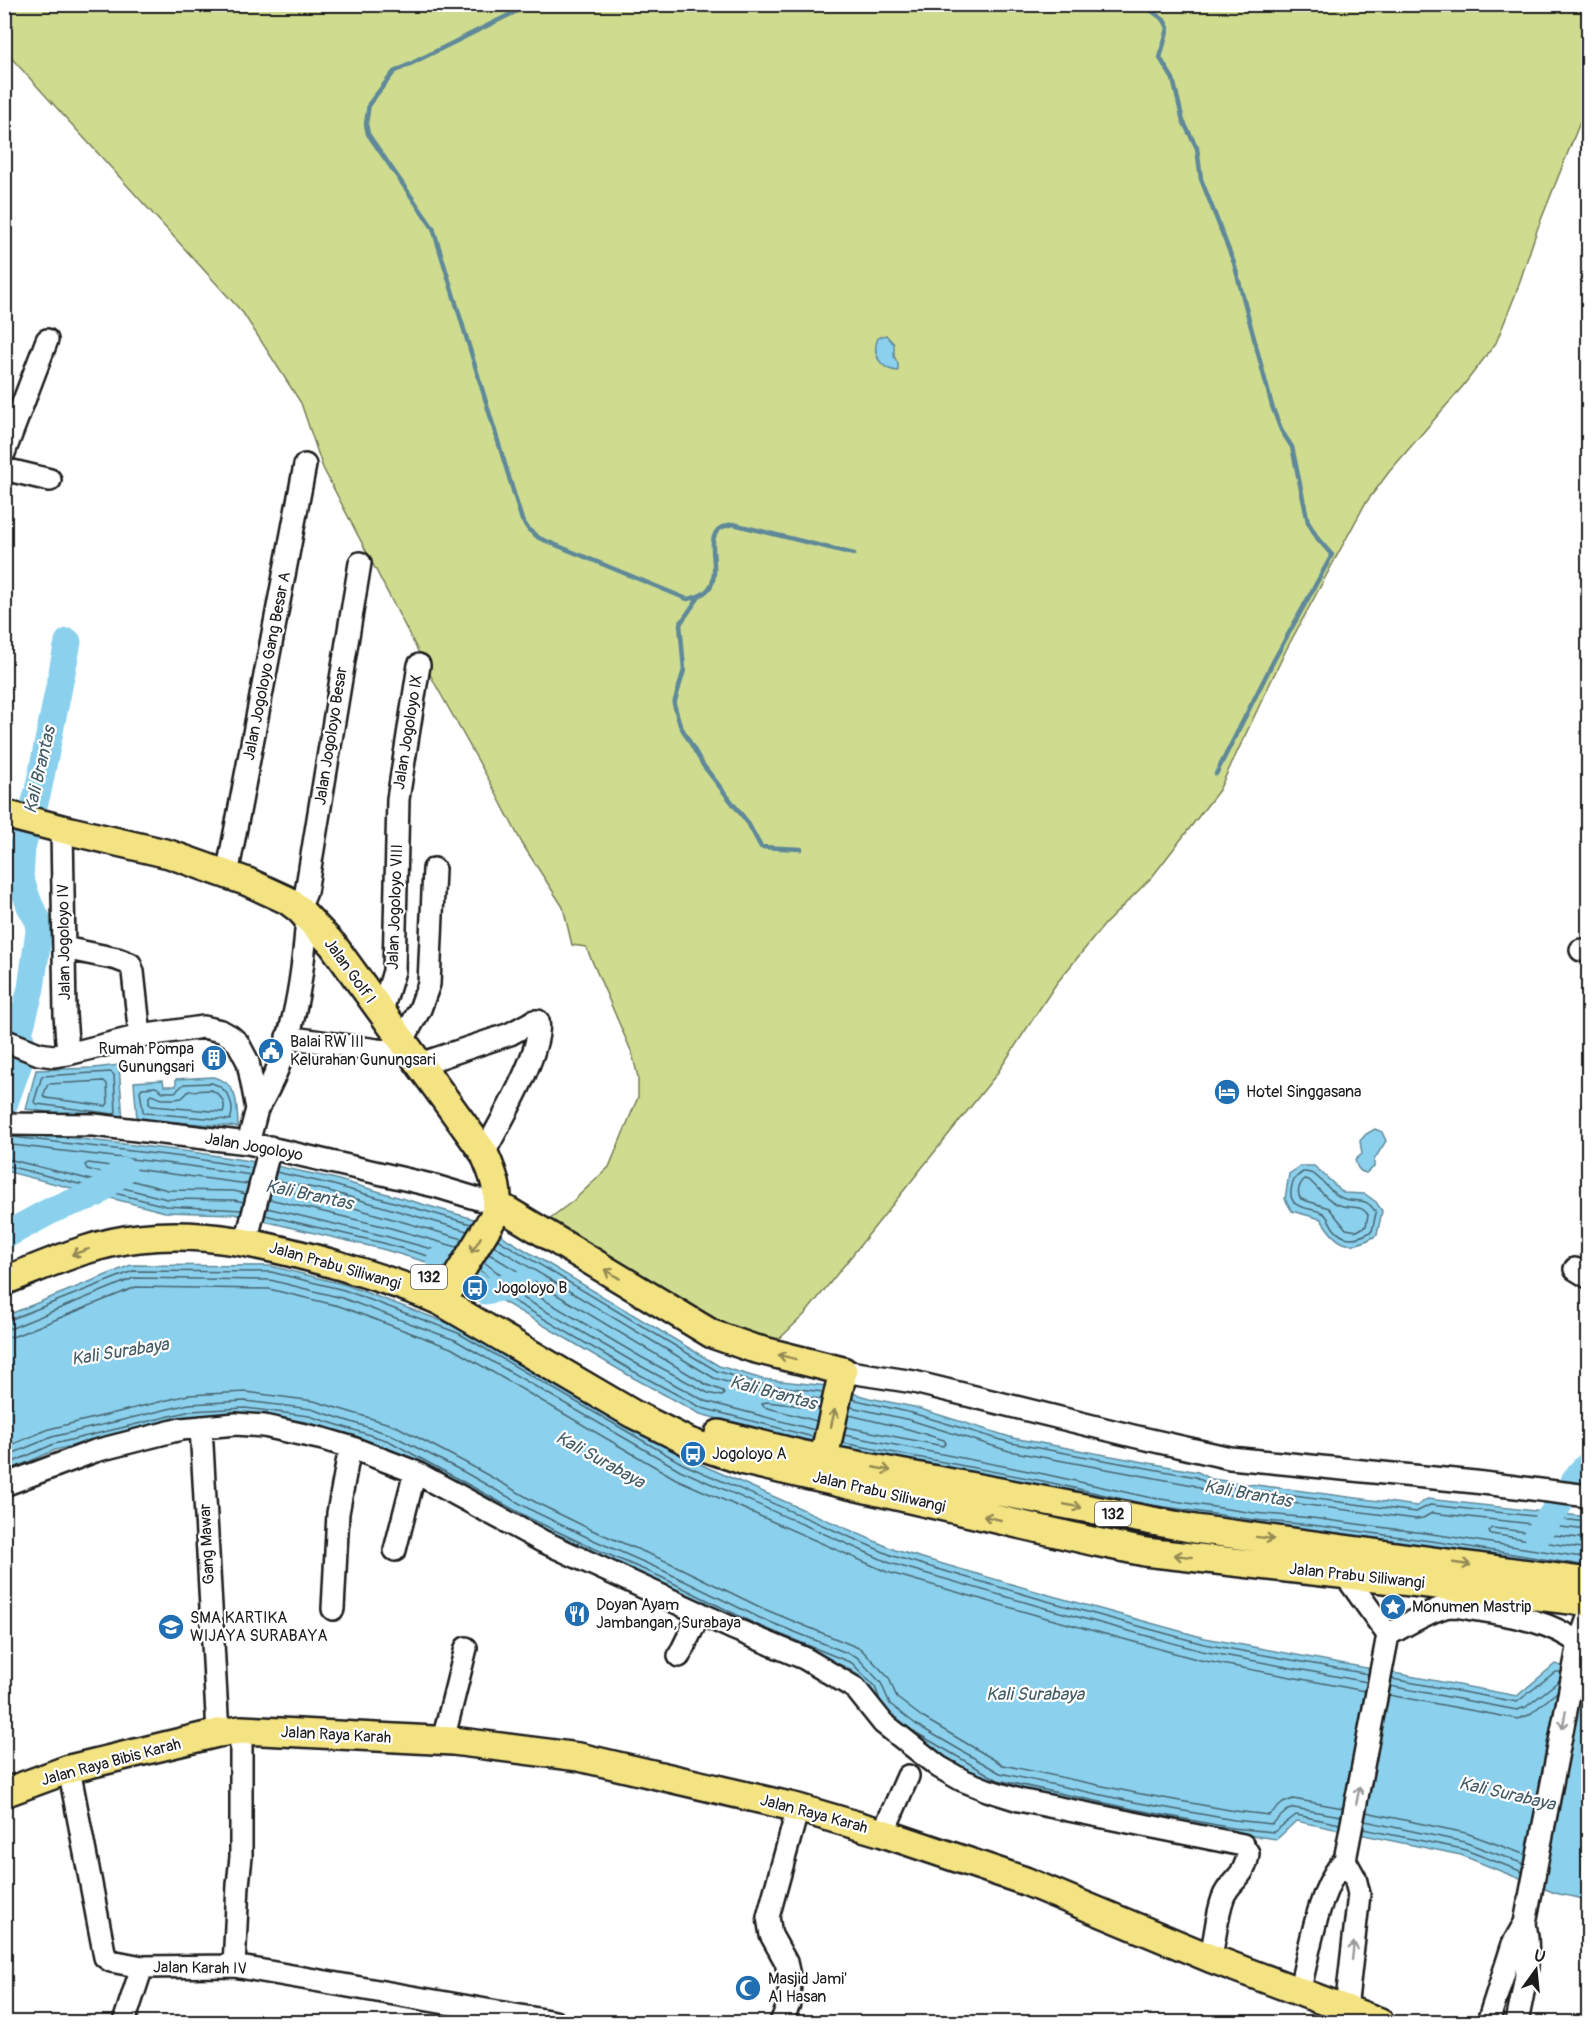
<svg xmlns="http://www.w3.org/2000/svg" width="1593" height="2027" font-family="Pangolin,sans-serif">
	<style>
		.green { fill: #cfdc8f; stroke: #767c56; stroke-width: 1.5 }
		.water { fill: #8bd1ed; stroke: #5f8999; stroke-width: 1.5 }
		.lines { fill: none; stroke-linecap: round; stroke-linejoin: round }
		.shore { stroke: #486470; stroke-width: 1.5 }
		.stream { stroke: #5f8999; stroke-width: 4.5 }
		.river { stroke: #8bd1ed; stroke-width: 27 }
		.minor-casing { stroke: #1c1c1c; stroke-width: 26 }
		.major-casing { stroke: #1c1c1c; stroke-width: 32 }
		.minor { stroke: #fff; stroke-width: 21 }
		.major { stroke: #f4e382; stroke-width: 27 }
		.oneway { stroke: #938954 }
		.oneway2 { stroke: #999 }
		.labels { text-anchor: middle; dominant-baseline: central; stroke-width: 4.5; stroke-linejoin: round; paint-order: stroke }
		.shield { fill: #fff; stroke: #606060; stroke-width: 1.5 }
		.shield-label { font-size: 15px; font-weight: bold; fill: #1c1c1c }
		.street-label { font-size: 16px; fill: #1c1c1c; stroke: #fff }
		.poi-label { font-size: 16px; fill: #1c1c1c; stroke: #fff; text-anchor: start }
		.water-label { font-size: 18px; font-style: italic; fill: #435b65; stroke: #fff }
	</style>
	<rect width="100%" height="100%" fill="#fff"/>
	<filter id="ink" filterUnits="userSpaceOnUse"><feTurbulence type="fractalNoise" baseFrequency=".0167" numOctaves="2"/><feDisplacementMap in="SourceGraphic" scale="12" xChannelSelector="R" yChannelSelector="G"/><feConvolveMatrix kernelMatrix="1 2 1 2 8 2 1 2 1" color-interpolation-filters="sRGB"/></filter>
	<g filter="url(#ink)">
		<path class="green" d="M4,5h1584v97l-51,128 -21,63 -20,50 -33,43 -74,86 -24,32 -79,146 -67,140 -67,87 -47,47 -49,60 -60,91 -190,238 -31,30 -53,-10 -181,-108 32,-24 36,-34 29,-70v-20l-6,-24 -46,-106 -14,-2 -9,-38 -40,-62 -33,-63 -56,-100 -111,-214 -22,-65 -58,-90 -238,-262z"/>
		<path class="water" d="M886,335l8,9v12l4,8v7c-17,-1 -27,-17 -20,-33z
			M119,1065l4,57 -97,-13 10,-39 58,-2z
			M213,1077c26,6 24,28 25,50l-101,-8 -3,-37 29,-2 1,6h12v-7z
			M1375,1129l7,3 4,9 -12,19v7l-8,6c-8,-2 -9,-6 -11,-13l7,-6 -2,-13 6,-7z
			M4,1130l188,22 70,11 70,15 152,44 26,19 209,125 43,13 66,7 41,12 45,9 99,31 185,34 13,7 206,27 10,-7 161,18v55c-111,-16 -222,-36 -335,-46l-435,-81 -118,-31 -70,-38 -145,-85 -28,-20 -75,-22 -148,-35 -69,-2 -160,-41z
			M1301,1166h13l30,27 21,1 11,8 6,9 -5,24c-27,17 -40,11 -56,-16l-29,-8 -7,-12 4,-25z
			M131,1265l140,1 75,19 115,43 225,130 209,92 154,45 156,43 312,58 38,-32 33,10v226l-33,-7 -94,-38 -165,-34 -19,18 -45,-6 -237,-47 -85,-50 -32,-24 -8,-21 -20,-22 -95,-39 -229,-107 -140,-76 -79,-25 -63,-8 -52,3 -137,33 -50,22v-156z"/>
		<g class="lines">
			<path class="shore" d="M111,1072l3,3 2,37 -2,2 -77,-10 -3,-2 8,-26z
				M104,1081l3,3 1,19 -2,3 -60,-8 -3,-2 5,-12z
				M212,1083c16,5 24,22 18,37l-85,-7 -2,-2 -3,-20 2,-3 14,-1 7,5h12l9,-8z
				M211,1090c9,4 16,13 12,22l-71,-6 -3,-2v-7l2,-2 11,4h13l7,-1 7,-7z
				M4,1136l187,22 61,10
				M4,1144l186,22 61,9
				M4,1158l163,41 67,1 10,2
				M4,1165l162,41 76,4
				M276,1172l54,12 141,40
				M1303,1172c17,-1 24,20 39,26 15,6 24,-3 34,15l-4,18c-13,8 -27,12 -38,-2 -4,-5 -6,-13 -11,-16 -13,-6 -34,-3 -32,-22 1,-10 4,-14 12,-19z
				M1305,1179l4,1c9,8 21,24 34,26 10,2 19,-1 25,9l-2,11 -9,5 -11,-2 -17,-21 -28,-9c-5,-6 -2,-15 4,-20z
				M274,1180l55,11 138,40
				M272,1188l54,12 137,39
				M246,1194l-12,-3 -66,-1 -81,-21 -2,-4 3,-2 160,21
				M269,1199l118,28 70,20
				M267,1208l118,28 68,19
				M265,1215l118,28 66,19
				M497,1239l220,132 44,13 62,8
				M494,1246l220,132 46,14 61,7
				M484,1262l13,10 144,85 67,36 13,3 3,-1 -1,-4 -16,-6 -218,-131
				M479,1270l13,10 145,84 68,37 110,29
				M475,1276l13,10 145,85 69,37 111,29
				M4,1322l129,-51 138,1 73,18 114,43 225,131 210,92 154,45 157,43 164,30
				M4,1329l8,-1 122,-50 136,2 72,18 113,42 225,130 210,93 155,45 157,43 165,31
				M4,1338l11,-2 121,-49 133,2 70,17 112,42 225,131 211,93 156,45 157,43 165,31
				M852,1399l60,14 99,30 185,34 14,8 206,27 14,-7 158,17
				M851,1407l59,13 99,31 184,34 15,7 208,27 7,-1 9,-5 156,17
				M817,1421l-53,-14 -2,-3 4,-2 54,6
				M846,1427l97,19 3,-3 -2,-3 -36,-11 -59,-14
				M844,1435l200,39 103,23 107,16 58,5 127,17 149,23
				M843,1443l200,38 102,23 109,16 58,5 126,17 150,24
				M4,1448l45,-19 139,-34 58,-3 68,9 82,25 72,38 69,39 55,27 76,32 96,47 97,40 28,29 8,20 25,19 81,48 133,28 99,18 34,4 14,-12 10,-4 50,9
				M4,1457l48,-20 137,-33 56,-3 66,8 81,26 72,37 69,39 56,27 75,33 96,47 97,39 24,26 9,21 27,21 83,48 134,29 100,18 38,4 16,-14 6,-2 47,8
				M4,1466l50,-22 137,-33 54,-3 64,8 80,25 140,77 57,27 75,32 96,48 95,38 23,24 5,13
				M1588,1539l-96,-11 -3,3 2,3 97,15
				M1392,1679l125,23 38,-30h6
				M1390,1686l127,24 9,-3 34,-27
				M1389,1695l129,24 11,-4 28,-23
				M892,1715l21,16 85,49 135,29 99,19 42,4 22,-17 44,9
				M1366,1812l100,21 60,22
				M1365,1821l99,21 60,22
				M1363,1829l100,20 60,23"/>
			<path class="stream" d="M538,4l-15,4 -129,64 -25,32 -3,20 2,10 65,94 89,292 7,10 10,8 148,61c49,-8 13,-54 32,-70 4,-3 10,-4 14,-5l121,30
				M1142,4l22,16 4,8 -8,30 13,21 10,42 14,27 4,31 33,84 38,143 9,24 11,17 16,75 10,17 14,16 -58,105 -58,114
				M699,597l-19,27 4,46 -10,34 6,21 23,40 45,58 13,24 40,2"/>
			<path class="river" d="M4,1105l20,-56 -5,-15 12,-46 9,-64 -10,-18 -10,-28 2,-30 16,-57 30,-149
				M4,1236l50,-27 42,-15 27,-23
				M440,1260l45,31 36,-7
				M1538,1535l42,-62 8,-8"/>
			<g class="minor-casing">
				<path id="minor" d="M4,453l43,-113
					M4,469l46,11
					M62,829l3,186 3,39
					M227,875l78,-410
					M299,909l7,-17 54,-329
					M64,948l53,11 13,5 3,8 7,64
					M1581,950l7,1
					M381,1014l13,-43 4,-172 21,-134
					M287,1037l90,13 35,3
					M4,1040l35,14 14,2 15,-2 72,-18 63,-9 18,4 9,5 8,7 10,19 9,47 -9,34
					M403,1040l17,-31 9,-25 5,-115
					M420,1064l90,-30 24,-13h4c6,29 -40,105 -54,132
					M257,1109c35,-55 46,-128 50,-193
					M4,1124l90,1 154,18 187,43 63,19
					M246,1242l24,-95
					M1575,1269l13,8
					M843,1371l71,11 219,54 97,22 245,24 113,14
					M201,1427l17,306
					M4,1485l91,-34 86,-22 55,-5 28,2 59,13 27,8 65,25 127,69 190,87 72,30 51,30 28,35 56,44 23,13 25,10 32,10 224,45 5,8c-2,25 -19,27 -25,45 -7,19 -7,40 -13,60
					M395,1550l20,-78
					M333,1609l5,-96 12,-66
					M1388,1635c14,-8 48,-28 63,-29 9,0 19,3 28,4 36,6 70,11 100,33
					M679,1656l21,-43
					M443,1740l23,-92
					M69,1769l36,188 6,4 31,6 92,-1 321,56
					M883,1833l25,-57
					M1345,1860l10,18 4,16 -13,115
					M234,1966l4,-81 3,-28v-127
					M1299,1992c10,-38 19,-105 46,-132l43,-225 -43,-60
					M124,2022l18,-55
					M781,2022l8,-18 1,-24 -4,-18 -15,-27 -3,-18 30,-109
					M1488,2022l25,-78 12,-21
					M1517,2022c7,-35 15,-63 8,-99l54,-280 9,-25"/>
			</g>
			<g class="major-casing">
				<path id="major" d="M4,814l58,15 107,25 79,28 39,18 12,9 34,36 151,208c9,20 18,42 10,63l-52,86
					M498,1205l214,129 40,14 91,23 -23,104
					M4,1281c44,-17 88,-38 135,-43 67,-8 131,8 195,26 36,11 73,22 108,38l191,112 56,28 56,19 351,81 49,10 443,50
					M719,1434l85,21 391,74 393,53
					M4,1793l65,-24 149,-36 23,-3 212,11 126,16 219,51 85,25 142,48 185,77 170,64"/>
			</g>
			<use href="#minor" class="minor"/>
			<use href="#major" class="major"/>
		</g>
		<defs><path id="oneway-shaft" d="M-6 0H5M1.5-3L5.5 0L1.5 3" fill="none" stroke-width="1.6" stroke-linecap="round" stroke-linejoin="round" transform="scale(1.5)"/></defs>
		<g class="oneway">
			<use href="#oneway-shaft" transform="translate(476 1245) rotate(122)"/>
			<use href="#oneway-shaft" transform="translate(80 1252) rotate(161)"/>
			<use href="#oneway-shaft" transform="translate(612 1274) rotate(-149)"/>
			<use href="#oneway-shaft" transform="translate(787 1357) rotate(-166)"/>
			<use href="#oneway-shaft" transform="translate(833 1418) rotate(-77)"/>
			<use href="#oneway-shaft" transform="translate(882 1469) rotate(11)"/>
			<use href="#oneway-shaft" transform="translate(1073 1506) rotate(11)"/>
			<use href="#oneway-shaft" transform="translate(992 1518) rotate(-167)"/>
			<use href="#oneway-shaft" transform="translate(1265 1538) rotate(7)"/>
			<use href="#oneway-shaft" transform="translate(1183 1556) rotate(-173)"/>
			<use href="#oneway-shaft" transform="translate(1462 1564) rotate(8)"/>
		</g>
		<g class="oneway2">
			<use href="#oneway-shaft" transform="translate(1564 1720) rotate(101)"/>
			<use href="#oneway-shaft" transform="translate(1358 1795) rotate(-79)"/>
			<use href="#oneway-shaft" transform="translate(1353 1951) rotate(-84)"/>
		</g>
	</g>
	<defs>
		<g id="civic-disc" transform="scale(1.35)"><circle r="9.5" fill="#1f6fb2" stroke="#fff"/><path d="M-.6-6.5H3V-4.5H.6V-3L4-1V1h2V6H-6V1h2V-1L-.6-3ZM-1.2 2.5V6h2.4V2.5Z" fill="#fff"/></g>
		<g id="building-disc" transform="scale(1.35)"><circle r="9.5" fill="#1f6fb2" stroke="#fff"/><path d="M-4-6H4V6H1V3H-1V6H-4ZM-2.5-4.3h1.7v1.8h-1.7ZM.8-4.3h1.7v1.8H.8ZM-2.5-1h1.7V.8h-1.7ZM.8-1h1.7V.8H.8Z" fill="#fff"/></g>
		<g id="hotel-disc" transform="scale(1.35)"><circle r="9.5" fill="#1f6fb2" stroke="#fff"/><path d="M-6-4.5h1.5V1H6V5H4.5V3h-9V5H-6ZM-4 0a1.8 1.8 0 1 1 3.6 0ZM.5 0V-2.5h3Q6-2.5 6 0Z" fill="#fff"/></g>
		<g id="bus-disc" transform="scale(1.35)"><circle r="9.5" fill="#1f6fb2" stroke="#fff"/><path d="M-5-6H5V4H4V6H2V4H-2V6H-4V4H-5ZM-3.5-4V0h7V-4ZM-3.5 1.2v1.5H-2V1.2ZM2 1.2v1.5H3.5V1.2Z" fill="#fff"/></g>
		<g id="sight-disc" transform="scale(1.35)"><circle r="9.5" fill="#1f6fb2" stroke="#fff"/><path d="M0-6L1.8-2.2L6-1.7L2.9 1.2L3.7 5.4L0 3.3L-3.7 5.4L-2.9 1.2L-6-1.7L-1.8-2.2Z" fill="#fff"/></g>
		<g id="restaurant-disc" transform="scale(1.35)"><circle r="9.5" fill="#1f6fb2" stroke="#fff"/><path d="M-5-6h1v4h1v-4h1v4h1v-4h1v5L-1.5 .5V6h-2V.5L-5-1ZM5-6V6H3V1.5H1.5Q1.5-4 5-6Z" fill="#fff"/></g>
		<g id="school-disc" transform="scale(1.35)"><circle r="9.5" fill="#1f6fb2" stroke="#fff"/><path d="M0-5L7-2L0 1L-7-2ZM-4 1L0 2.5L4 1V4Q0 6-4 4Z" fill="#fff"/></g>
		<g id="mosque-disc" transform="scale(1.35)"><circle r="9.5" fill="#1f6fb2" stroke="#fff"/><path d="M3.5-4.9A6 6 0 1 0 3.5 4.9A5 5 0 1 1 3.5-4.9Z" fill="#fff"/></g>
	</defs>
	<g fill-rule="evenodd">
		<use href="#civic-disc" x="271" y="1051"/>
		<use href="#building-disc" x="214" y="1058"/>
		<use href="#hotel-disc" x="1227" y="1092"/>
		<use href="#bus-disc" x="475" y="1288"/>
		<use href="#bus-disc" x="693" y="1454"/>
		<use href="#sight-disc" x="1393" y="1607"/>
		<use href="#restaurant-disc" x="577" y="1614"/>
		<use href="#school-disc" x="171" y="1627"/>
		<use href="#mosque-disc" x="748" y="1988"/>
	</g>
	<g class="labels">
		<g class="shield">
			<rect x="411" y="1265" width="36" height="24" rx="4.5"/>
			<rect x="1095" y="1502" width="36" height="24" rx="4.5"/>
		</g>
		<g class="shield-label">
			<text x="429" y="1277">132</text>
			<text x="1113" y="1514">132</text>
		</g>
		<g class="street-label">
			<text transform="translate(267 666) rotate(-79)">Jalan Jogoloyo Gang Besar A</text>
			<text transform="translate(408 732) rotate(-81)">Jalan Jogoloyo IX</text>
			<text transform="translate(331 736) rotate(-81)">Jalan Jogoloyo Besar</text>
			<text transform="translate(395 907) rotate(-88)">Jalan Jogoloyo VIII</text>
			<text transform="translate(64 942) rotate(-91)">Jalan Jogoloyo IV</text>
			<text transform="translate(350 971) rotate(54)">Jalan Golf I</text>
			<text transform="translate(254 1147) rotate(10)">Jalan Jogoloyo</text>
			<text transform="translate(335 1266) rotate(16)">Jalan Prabu Siliwangi</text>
			<text transform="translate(879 1492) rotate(13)">Jalan Prabu Siliwangi</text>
			<text transform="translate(207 1544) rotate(-93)">Gang Mawar</text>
			<text transform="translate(1357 1576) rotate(6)">Jalan Prabu Siliwangi</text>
			<text transform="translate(336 1735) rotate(3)">Jalan Raya Karah</text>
			<text transform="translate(111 1762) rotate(-15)">Jalan Raya Bibis Karah</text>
			<text transform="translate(814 1814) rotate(15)">Jalan Raya Karah</text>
			<text transform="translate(200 1968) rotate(1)">Jalan Karah IV</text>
		</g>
		<g class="poi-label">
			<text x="290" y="1042">Balai RW III<tspan x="290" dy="18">Kelurahan Gunungsari</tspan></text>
			<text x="194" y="1049" text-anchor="end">Rumah Pompa<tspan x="194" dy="18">Gunungsari</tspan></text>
			<text x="1246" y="1092">Hotel Singgasana</text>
			<text x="494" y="1288">Jogoloyo B</text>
			<text x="712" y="1454">Jogoloyo A</text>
			<text x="596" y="1605">Doyan Ayam<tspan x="596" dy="18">Jambangan, Surabaya</tspan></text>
			<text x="1412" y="1607">Monumen Mastrip</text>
			<text x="190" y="1618">SMA KARTIKA<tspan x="190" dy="18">WIJAYA SURABAYA</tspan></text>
			<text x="768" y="1979">Masjid Jami'<tspan x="768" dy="18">Al Hasan</tspan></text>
		</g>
		<g class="water-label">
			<text transform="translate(40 770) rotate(-77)">Kali Brantas</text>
			<text transform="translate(309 1195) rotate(12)">Kali Brantas</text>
			<text transform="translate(120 1352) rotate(-9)">Kali Surabaya</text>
			<text transform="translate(773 1393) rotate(15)">Kali Brantas</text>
			<text transform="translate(600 1460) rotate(29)">Kali Surabaya</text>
			<text transform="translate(1248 1494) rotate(10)">Kali Brantas</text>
			<text x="1035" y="1694">Kali Surabaya</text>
			<text transform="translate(1507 1794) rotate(13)">Kali Surabaya</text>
		</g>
	</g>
	<rect width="1593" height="2027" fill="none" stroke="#fff" stroke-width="24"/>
	<rect x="12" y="12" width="1569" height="2003" fill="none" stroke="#1c1c1c" stroke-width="2" filter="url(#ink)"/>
	<g transform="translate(1536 1970) rotate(15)" stroke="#ffffff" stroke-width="4.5" paint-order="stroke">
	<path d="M0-4.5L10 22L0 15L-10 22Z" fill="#1c1c1c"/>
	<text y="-9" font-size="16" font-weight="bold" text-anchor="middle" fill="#1c1c1c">U</text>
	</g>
</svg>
